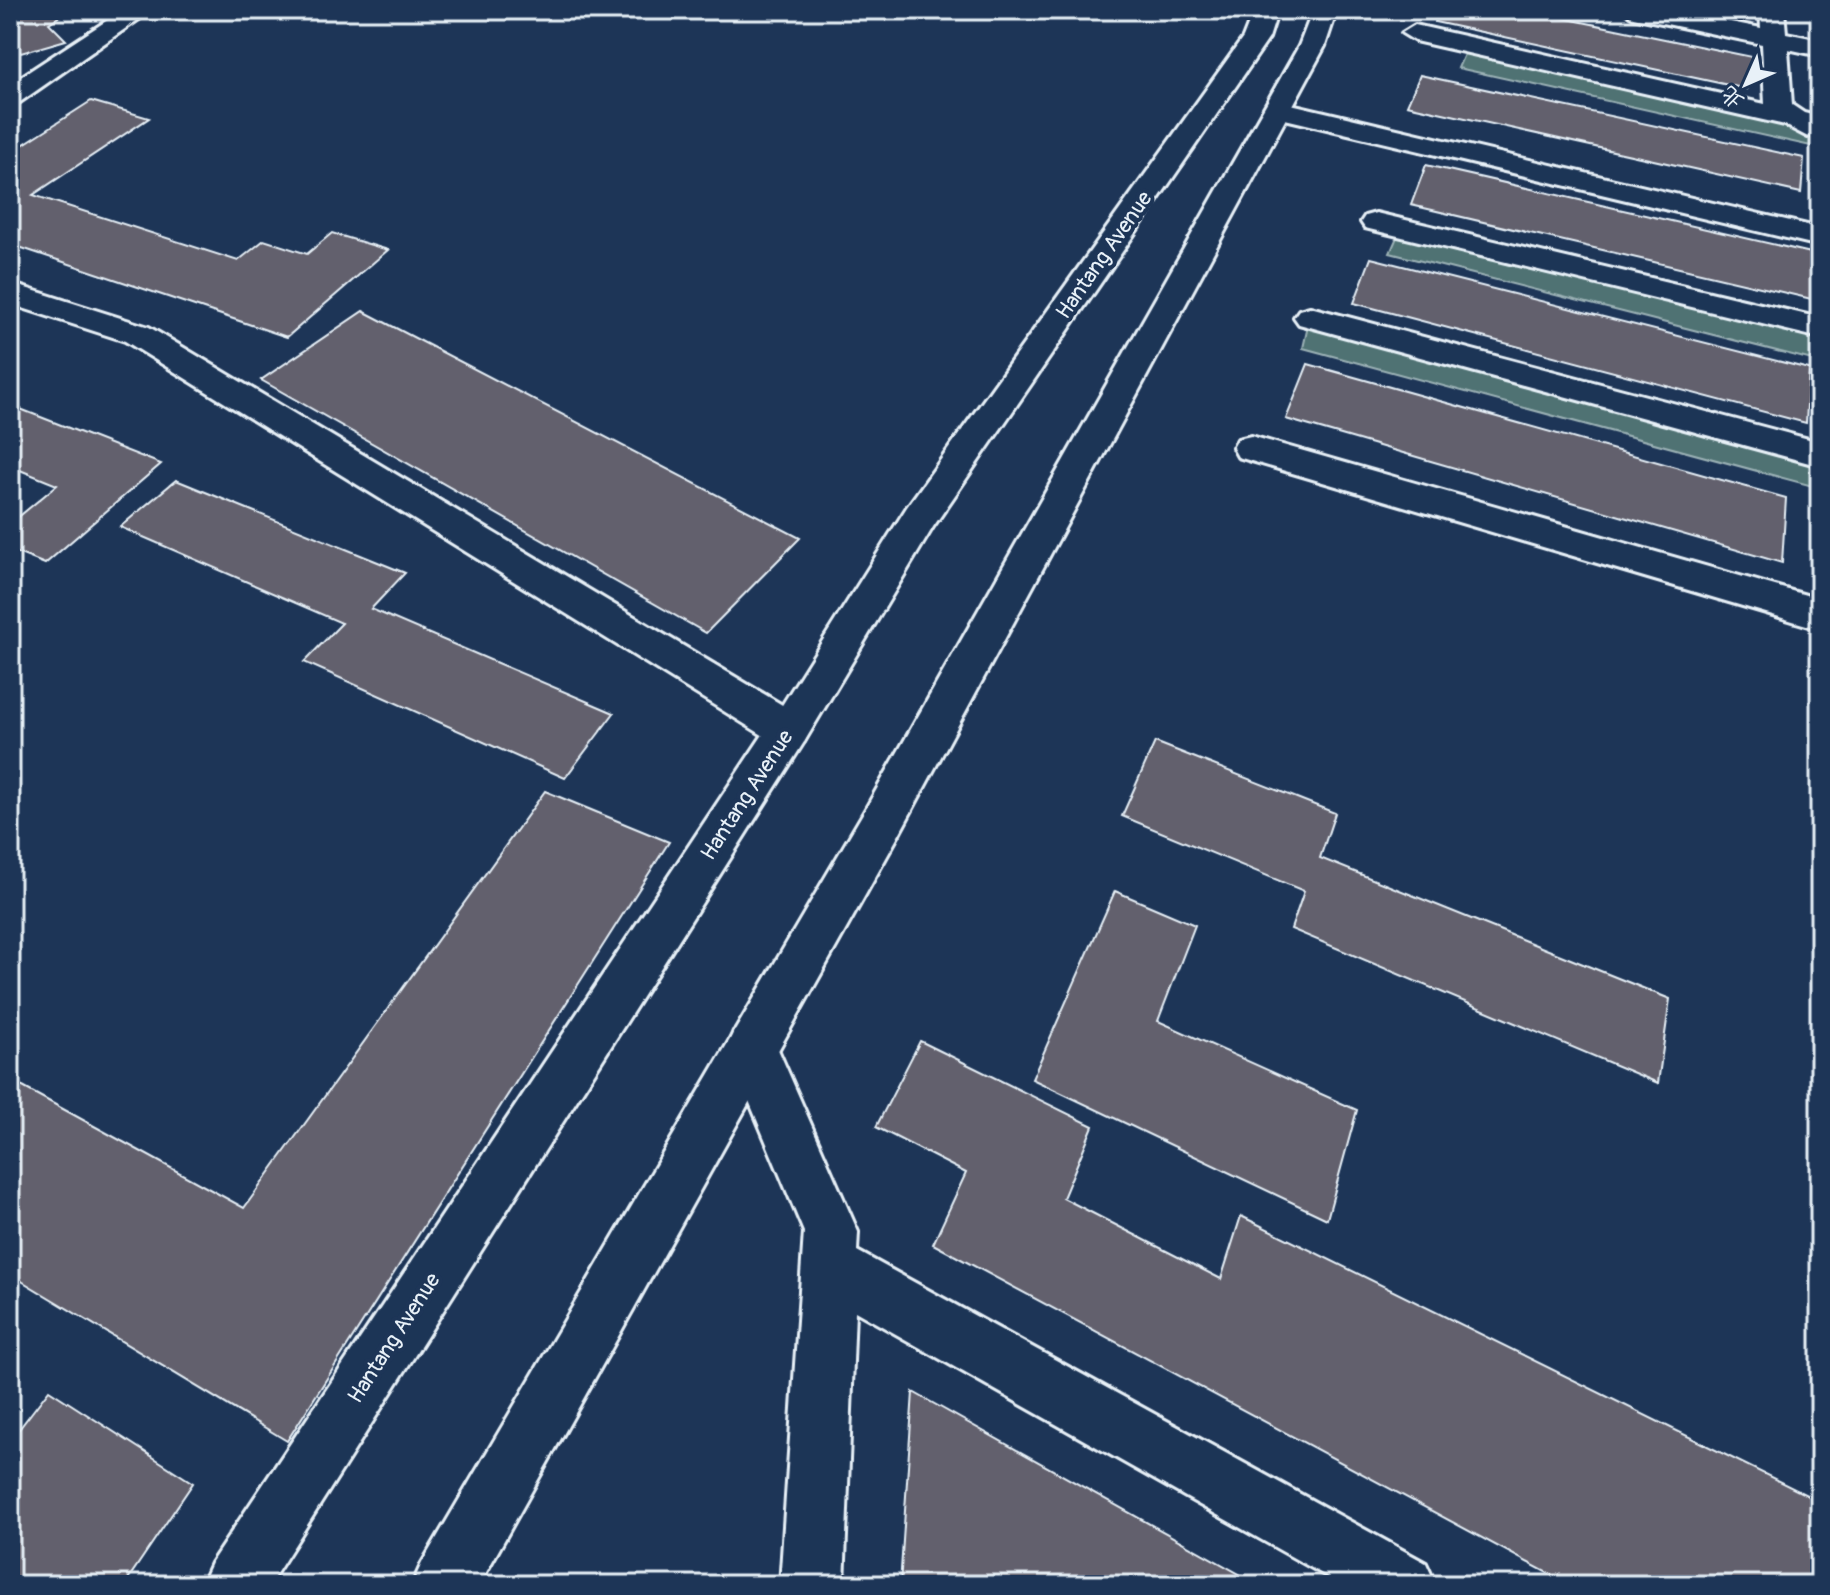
<svg xmlns="http://www.w3.org/2000/svg" width="1830" height="1595" font-family="Pangolin,'LXGW WenKai TC',sans-serif">
	<style>
		.green { fill: #4f7273; stroke: #9cb2b6; stroke-width: 2 }
		.building { fill: #62606d; stroke: #e8f1f8; stroke-width: 2 }
		.lines { fill: none; stroke-linecap: round; stroke-linejoin: round }
		.minor-casing { stroke: #e8f1f8; stroke-width: 6 }
		.major-casing { stroke: #e8f1f8; stroke-width: 6 }
		.minor { fill: #1d3557; fill-rule: evenodd }
		.major { fill: #1d3557; fill-rule: evenodd }
		.labels { text-anchor: middle; dominant-baseline: central; stroke-width: 8; stroke-linejoin: round; paint-order: stroke }
		.street-label { font-size: 22px; fill: #e8f1f8; stroke: #1d3557 }
	</style>
	<rect width="100%" height="100%" fill="#1d3557"/>
	<filter id="ink" filterUnits="userSpaceOnUse"><feTurbulence type="fractalNoise" baseFrequency=".0125" numOctaves="2"/><feDisplacementMap in="SourceGraphic" scale="16" xChannelSelector="R" yChannelSelector="G"/><feConvolveMatrix kernelMatrix="1 2 1 2 8 2 1 2 1" color-interpolation-filters="sRGB"/></filter>
	<g filter="url(#ink)">
		<path class="green" d="M1468,45l352,79v24l-362,-80z
			M1401,228l419,100v34l-430,-109z
			M1310,317l510,137v34l-517,-140z"/>
		<path class="building" d="M23,10h47l-21,13 17,17 -45,13 -11,-11v-26z
			M1441,10h83l228,47 -5,32 -312,-67z
			M1812,10h8v20l-9,-2z
			M1420,75l384,83 -3,35 -394,-88z
			M1813,81l7,1v30l-9,-2z
			M91,101l58,17 -116,77 205,66 26,-21 43,14 25,-21 56,17 -101,87 -277,-93v-91z
			M1426,165l394,90v46l-409,-96z
			M1371,258l438,111 -3,54 -452,-120z
			M363,311l437,227 -94,95 -445,-253z
			M1308,364l478,134 -4,65 -496,-144z
			M10,405l151,59 -116,100 -35,-14v-26l47,-39 -47,-19z
			M176,480l229,93 -34,36 243,104 -49,65 -261,-116 38,-39 -222,-96z
			M1155,742l180,71 -15,45 350,141 -12,84 -367,-154 13,-38 -182,-75z
			M545,791l124,51 -382,599 -277,-167v-194l234,128z
			M1115,891l80,34 -37,96 199,89 -30,109 -295,-140z
			M920,1041l173,85 -30,72 158,81 20,-63 574,283 -4,79 9,7h-250l-637,-341 33,-71 -90,-46z
			M49,1390l144,93 -69,102h-114v-144z
			M913,1392l346,193h-359z"/>
		<g class="lines">
			<g class="minor-casing">
				<path id="minor" d="M123,10h29l-132,92 -10,2v-20z
					M1621,10h49l91,18 -1,-18h24l2,23 34,7v16l-32,-7 4,56 12,8 16,4v16l-12,4 -23,-12 -370,-84 -13,-8 13,-8 350,79 -3,-60 -129,-27z
					M1278,101l542,127v18l-552,-131 -4,-6 4,-6z
					M1376,213l444,105v20l-455,-110 -4,-6 4,-6z
					M10,283l139,44 655,391 6,12 -6,12 -15,5 -15,-5 -649,-401 -115,-37z
					M1310,307l510,135v24l-521,-142 -5,-7 5,-7z
					M1251,436l569,163v30l-582,-172 -5,-9 5,-9z
					M752,1024l18,7 88,201 -1,19 569,312 10,22h-94l-487,-274 -11,274h-64l24,-353 -77,-184 7,-17z"/>
			</g>
			<g class="major-casing">
				<path id="major" d="M1254,10h24l-9,28 -336,489 -129,215 -535,843h-68l10,-22 563,-845 133,-211 336,-469z
					M1313,10h24l-12,36 -428,792 -418,747h-67l10,-22 443,-753 434,-764z"/>
			</g>
			<use href="#minor" class="minor"/>
			<use href="#major" class="major"/>
		</g>
	</g>
	<g class="labels">
		<g class="street-label">
			<text transform="translate(1104 255) rotate(-55)">Hantang Avenue</text>
			<text transform="translate(747 795) rotate(-57)">Hantang Avenue</text>
			<text transform="translate(394 1338) rotate(-57)">Hantang Avenue</text>
		</g>
	</g>
	<rect width="1830" height="1595" fill="none" stroke="#1d3557" stroke-width="40"/>
	<rect x="20" y="20" width="1790" height="1555" fill="none" stroke="#e8f1f8" stroke-width="3" filter="url(#ink)"/>
	<g transform="translate(1746 84) rotate(225)" stroke="#1d3557" stroke-width="6" paint-order="stroke">
	<path d="M0-6L14 30L0 20L-14 30Z" fill="#e8f1f8"/>
	<text y="-12" font-size="22" font-weight="bold" text-anchor="middle" fill="#e8f1f8">北</text>
	</g>
</svg>
